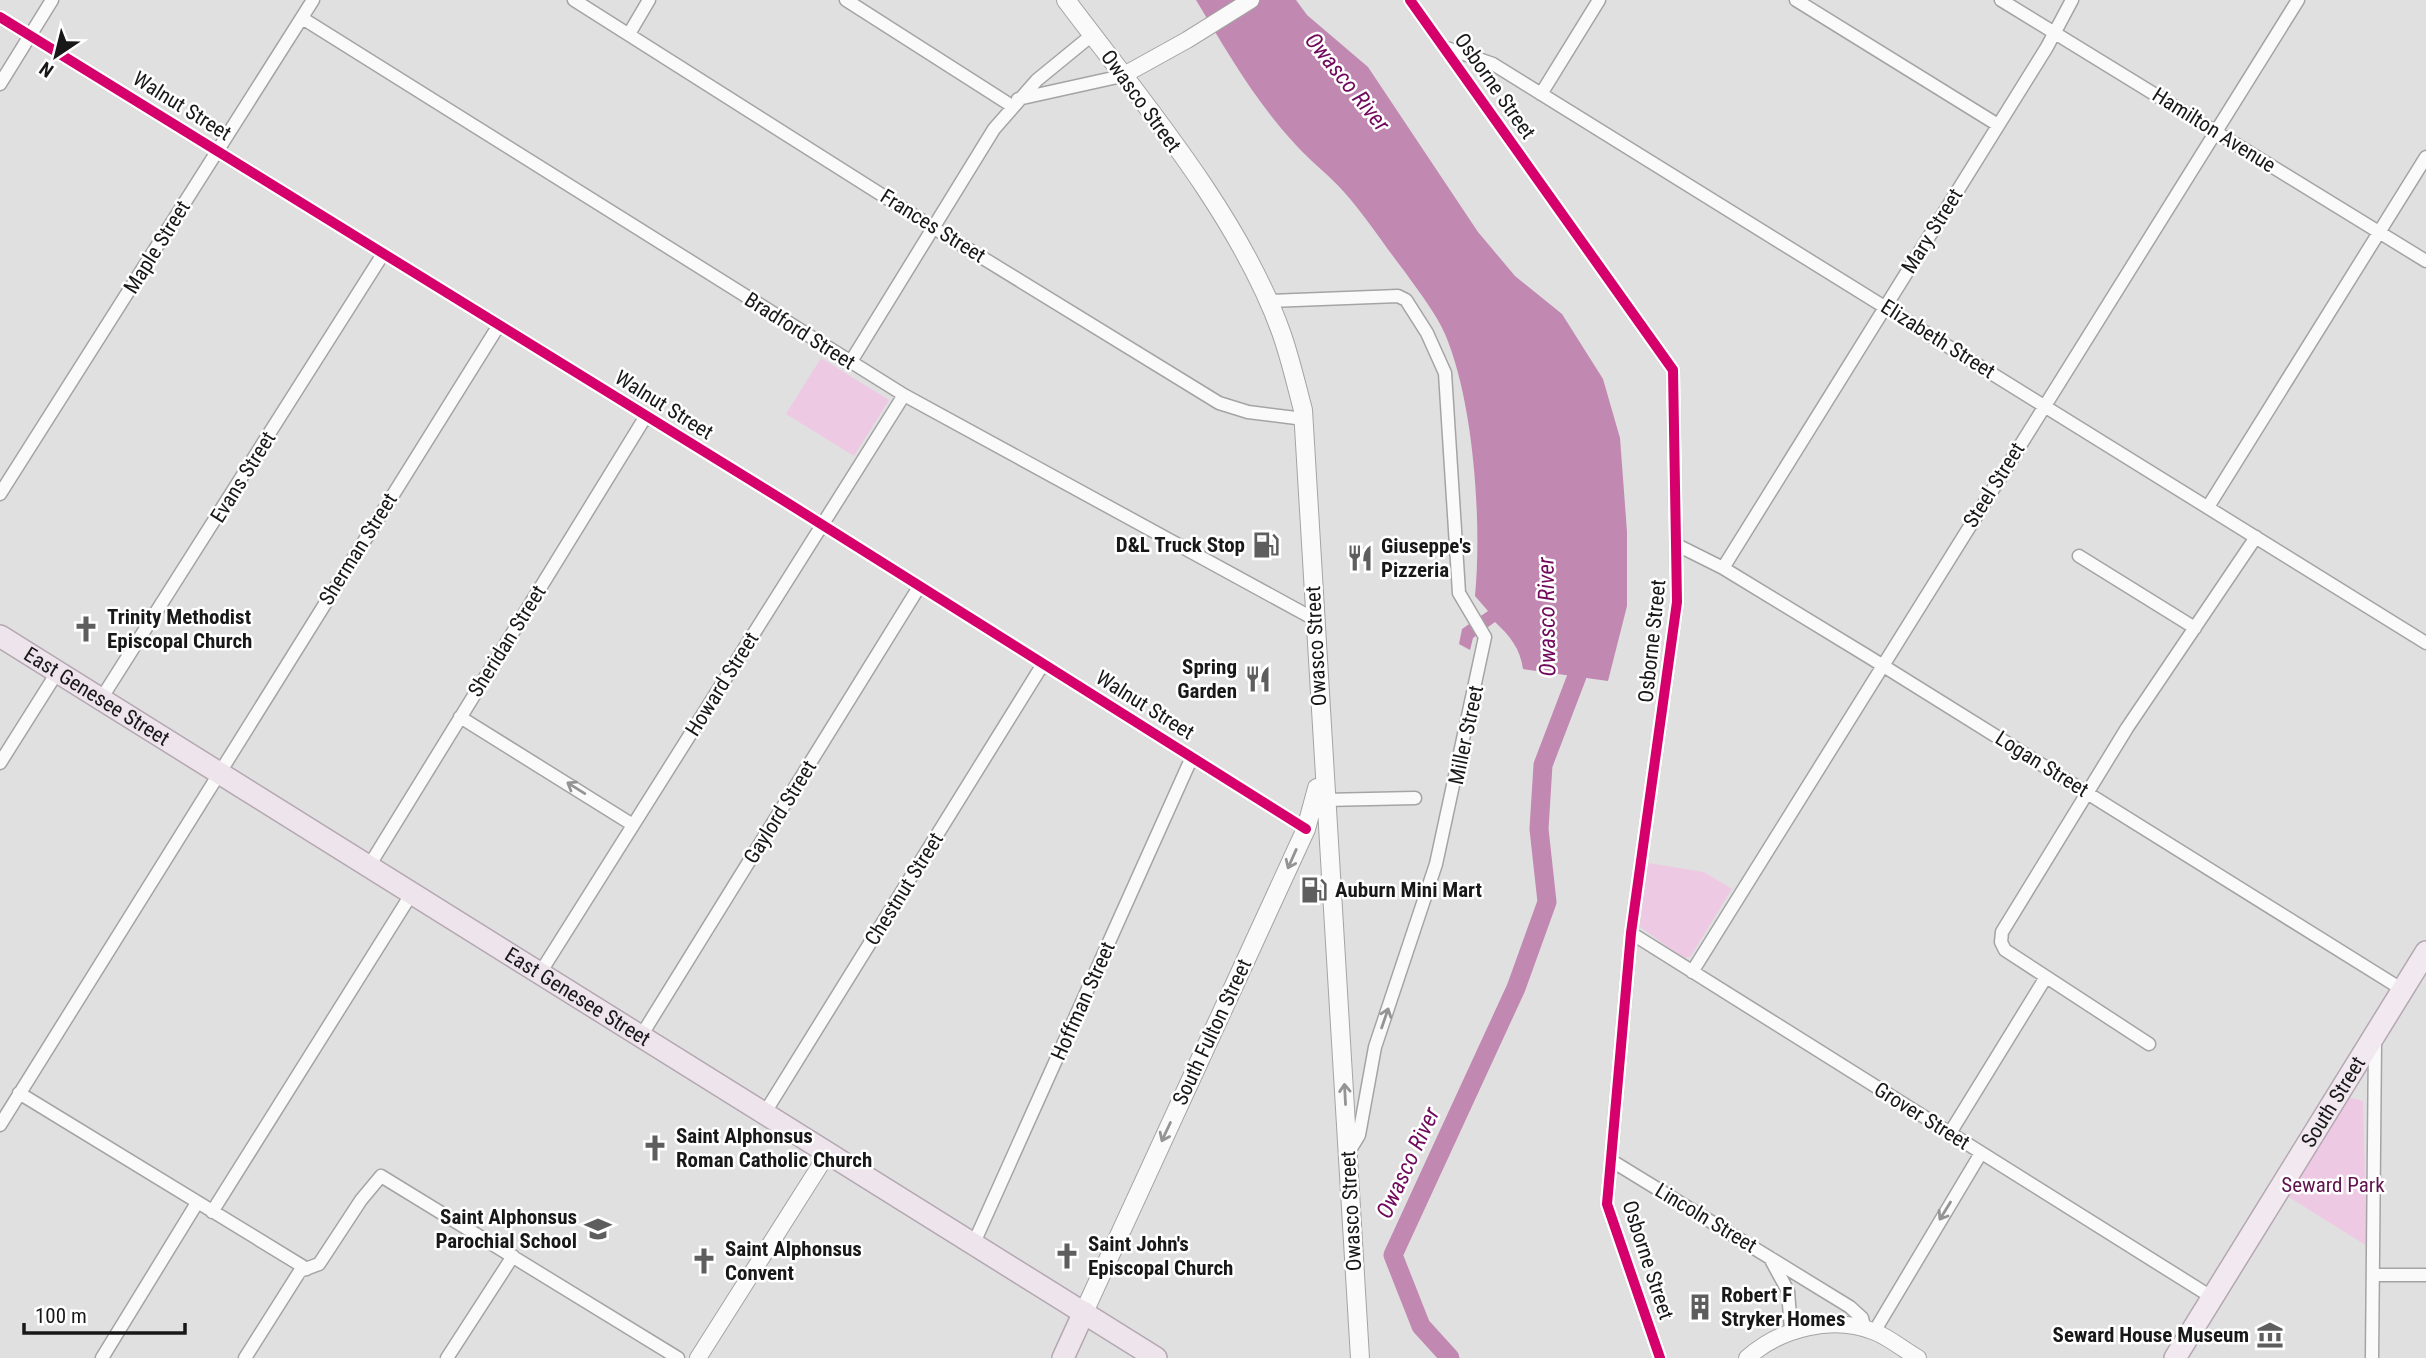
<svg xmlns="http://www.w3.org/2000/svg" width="2426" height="1358" font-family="'Roboto Condensed',sans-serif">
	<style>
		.green { fill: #eec9e3 }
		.water { fill: #c188b1 }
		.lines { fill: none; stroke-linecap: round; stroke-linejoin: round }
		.river { stroke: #c188b1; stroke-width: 19 }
		.minor-casing { stroke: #a4a4a4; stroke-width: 15 }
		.tertiary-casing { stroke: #a4a4a4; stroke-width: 18 }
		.secondary-casing { stroke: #a4a4a4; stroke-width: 20 }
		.primary-casing { stroke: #b4a7b1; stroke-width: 24 }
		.trunk-casing { stroke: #b4a7b1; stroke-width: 24 }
		.minor { stroke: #fafafa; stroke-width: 12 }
		.tertiary { stroke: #fafafa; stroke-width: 16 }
		.secondary { stroke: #fafafa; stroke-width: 18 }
		.primary { stroke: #f1e9ef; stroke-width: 21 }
		.trunk { stroke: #eee4eb; stroke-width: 21 }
		.cycleway-casing { stroke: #fff; stroke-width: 15 }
		.cycleway { stroke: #d6006c; stroke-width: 10 }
		.oneway { stroke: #959495 }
		.labels { text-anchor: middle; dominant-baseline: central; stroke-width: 5; stroke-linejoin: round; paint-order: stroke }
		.street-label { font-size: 21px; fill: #191819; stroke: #fff }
		.poi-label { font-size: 21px; font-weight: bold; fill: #191819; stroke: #fff; text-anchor: start }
		.park-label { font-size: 21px; fill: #5f144e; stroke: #fff }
		.water-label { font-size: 23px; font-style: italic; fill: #71095d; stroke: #fff }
	</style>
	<rect width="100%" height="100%" fill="#e1e0e1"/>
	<path class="green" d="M821,358l68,42 -35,56 -68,-42z
		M1648,863l56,9 28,17 -42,68 -7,1 -44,-32z
		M2347,1097l16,4 4,145 -80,-50z"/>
	<path class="water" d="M1196,0h100l11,15 61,52 110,165 37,44 47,38 41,65 17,59 7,94v74l-19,75 -85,-12c-3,-21 -13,-33 -28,-47l-22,16 -3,12 -11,-6 3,-15 26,-18 -13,-15c7,-73 -1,-194 -30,-262 -10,-22 -26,-42 -40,-62 -21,-27 -38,-54 -61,-80 -15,-17 -34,-31 -49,-48 -40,-43 -69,-94 -99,-144z"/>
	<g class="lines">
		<path class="river" d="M1450,1358l-29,-32 -28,-71 123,-267 31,-86 -8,-73 4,-64 34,-89 -1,-24"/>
		<g class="minor-casing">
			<path id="minor" d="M574,0l360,228 285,175 29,9 56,7
				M846,0l166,106
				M1410,0l263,370 4,232 -46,331 -24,271 53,154
				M1796,0l202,125
				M2001,0l425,261
				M0,17l786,485 520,327
				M302,18l602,377 410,224
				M629,34l20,-34
				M1444,47l49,17 933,579
				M0,84l52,-84
				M1541,94l58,-94
				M1018,99l104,-23
				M1268,301l130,-5 8,4 21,33 18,40 14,220 26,44 -49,227 -61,183 -16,88 -11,18
				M850,363l144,-234 43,-49 55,-45
				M0,494l313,-494
				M2208,507l218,-350
				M1677,545l46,23 146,89 534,333
				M2079,556l116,72
				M1723,568l324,-521 25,-47
				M101,699l282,-445
				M460,717l173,108
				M0,763l58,-92
				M1324,800l91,-2
				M369,866l277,-450
				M1631,933l582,365
				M1692,972l606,-972
				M540,973l364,-578
				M641,1036l278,-449
				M2149,1044l-144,-94 -4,-8 1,-10 125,-204 129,-191
				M19,1093l288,176
				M764,1114l279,-450
				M0,1125l499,-800
				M1950,1133l96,-156
				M1612,1161l238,146 12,11 3,12
				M212,1212l200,-319
				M973,1245l219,-488
				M1770,1258l18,33 3,39
				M2373,1275h53
				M1874,1332l107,-179
				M102,1358l95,-155
				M245,1358l55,-87 19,-7 42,-64 20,-24 297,182
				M447,1358l66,-102
				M2372,1358l3,-317"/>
		</g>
		<g class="tertiary-casing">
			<path id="tertiary" d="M1122,76l65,-36 64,-40
				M698,1358l130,-205
				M1747,1358c34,-30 85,-43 128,-26 15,6 29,18 43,26"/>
		</g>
		<g class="secondary-casing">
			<path id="secondary" d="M1066,0c75,100 173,215 215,332 9,25 15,52 22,78l57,948
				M1084,1312l222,-483 11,-41"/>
		</g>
		<g class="primary-casing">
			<g id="primary">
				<path id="s1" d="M2175,1358l251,-406"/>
			</g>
		</g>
		<g class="trunk-casing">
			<g id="trunk">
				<path id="s2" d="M0,636l1156,722"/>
				<path d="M1063,1358l21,-46"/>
			</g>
		</g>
		<use href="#minor" class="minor"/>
		<use href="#tertiary" class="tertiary"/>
		<use href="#secondary" class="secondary"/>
		<use href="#primary" class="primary"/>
		<use href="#trunk" class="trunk"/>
		<g class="cycleway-casing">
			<path id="cycleway" d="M1410,0l263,370 4,232 -46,331 -24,271 53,154
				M0,17l786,485 520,327"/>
		</g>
		<use href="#cycleway" class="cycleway"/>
	</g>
	<defs><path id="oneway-shaft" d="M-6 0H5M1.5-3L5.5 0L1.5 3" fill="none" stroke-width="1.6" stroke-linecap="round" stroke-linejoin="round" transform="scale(1.75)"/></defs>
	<g class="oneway">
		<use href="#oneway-shaft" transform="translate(576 788) rotate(-148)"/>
		<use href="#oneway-shaft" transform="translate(1292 859) rotate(114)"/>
		<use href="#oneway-shaft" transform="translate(1385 1018) rotate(-71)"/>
		<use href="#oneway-shaft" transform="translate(1345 1094) rotate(-93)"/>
		<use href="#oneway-shaft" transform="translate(1166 1132) rotate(115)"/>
		<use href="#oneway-shaft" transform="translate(1945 1211) rotate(122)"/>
	</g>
	<defs>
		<g id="fuel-bare" transform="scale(2.1)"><path d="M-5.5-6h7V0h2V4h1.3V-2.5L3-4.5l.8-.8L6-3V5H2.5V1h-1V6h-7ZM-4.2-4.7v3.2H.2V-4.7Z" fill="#5f5e5f" stroke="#fff" stroke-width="2.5" paint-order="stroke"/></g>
		<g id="restaurant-bare" transform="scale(2.1)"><path d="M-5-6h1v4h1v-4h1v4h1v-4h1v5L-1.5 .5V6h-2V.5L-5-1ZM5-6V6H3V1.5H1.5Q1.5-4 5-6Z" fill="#5f5e5f" stroke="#fff" stroke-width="2.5" paint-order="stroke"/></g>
		<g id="church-bare" transform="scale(2.1)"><path d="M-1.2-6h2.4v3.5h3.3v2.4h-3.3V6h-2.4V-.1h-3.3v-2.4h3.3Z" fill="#5f5e5f" stroke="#fff" stroke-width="2.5" paint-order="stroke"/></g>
		<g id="school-bare" transform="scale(2.1)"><path d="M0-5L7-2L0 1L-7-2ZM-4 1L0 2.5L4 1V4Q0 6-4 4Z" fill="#5f5e5f" stroke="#fff" stroke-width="2.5" paint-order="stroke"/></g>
		<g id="building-bare" transform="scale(2.1)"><path d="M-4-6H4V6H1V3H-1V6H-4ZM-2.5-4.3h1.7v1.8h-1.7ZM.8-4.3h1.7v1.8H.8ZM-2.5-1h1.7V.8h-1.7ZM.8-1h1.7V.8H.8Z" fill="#5f5e5f" stroke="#fff" stroke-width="2.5" paint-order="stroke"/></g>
		<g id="museum-bare" transform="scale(2.1)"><path d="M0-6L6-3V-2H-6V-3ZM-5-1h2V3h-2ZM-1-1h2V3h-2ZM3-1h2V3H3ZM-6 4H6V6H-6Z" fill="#5f5e5f" stroke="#fff" stroke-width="2.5" paint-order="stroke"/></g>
	</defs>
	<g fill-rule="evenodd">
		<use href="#fuel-bare" x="1266" y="545"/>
		<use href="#restaurant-bare" x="1360" y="558"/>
		<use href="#church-bare" x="86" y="629"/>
		<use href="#restaurant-bare" x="1258" y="679"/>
		<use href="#fuel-bare" x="1314" y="890"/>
		<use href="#church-bare" x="655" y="1148"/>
		<use href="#school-bare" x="598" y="1229"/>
		<use href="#church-bare" x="1067" y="1256"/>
		<use href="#church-bare" x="704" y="1261"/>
		<use href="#building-bare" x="1700" y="1307"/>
		<use href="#museum-bare" x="2270" y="1335"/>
	</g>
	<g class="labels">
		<g class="street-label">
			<text transform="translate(1495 86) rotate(55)">Osborne Street</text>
			<text transform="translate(1141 101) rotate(54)">Owasco Street</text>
			<text transform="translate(182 106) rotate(32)">Walnut Street</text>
			<text transform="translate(2214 130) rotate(32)">Hamilton Avenue</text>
			<text transform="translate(933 226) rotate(32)">Frances Street</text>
			<text transform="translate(1932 231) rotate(-58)">Mary Street</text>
			<text transform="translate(157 247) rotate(-58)">Maple Street</text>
			<text transform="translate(800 331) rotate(32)">Bradford Street</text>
			<text transform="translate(1938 339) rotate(32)">Elizabeth Street</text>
			<text transform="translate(664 405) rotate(32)">Walnut Street</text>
			<text transform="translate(243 477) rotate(-58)">Evans Street</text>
			<text transform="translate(1994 485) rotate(-58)">Steel Street</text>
			<text transform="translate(358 549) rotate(-58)">Sherman Street</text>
			<text transform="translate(507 641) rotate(-58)">Sheridan Street</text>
			<text transform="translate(1652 641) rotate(-84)">Osborne Street</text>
			<text transform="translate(1316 646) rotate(-93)">Owasco Street</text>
			<text transform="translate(722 684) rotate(-58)">Howard Street</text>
			<text stroke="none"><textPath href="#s2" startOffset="114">East Genesee Street</textPath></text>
			<text transform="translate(1145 705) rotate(32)">Walnut Street</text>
			<text transform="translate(1466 735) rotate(-78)">Miller Street</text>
			<text transform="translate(2042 764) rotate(32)">Logan Street</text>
			<text transform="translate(780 812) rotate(-58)">Gaylord Street</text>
			<text transform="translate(904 889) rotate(-58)">Chestnut Street</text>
			<text stroke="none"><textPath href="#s2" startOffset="681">East Genesee Street</textPath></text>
			<text transform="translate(1083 1001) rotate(-66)">Hoffman Street</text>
			<text transform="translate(1212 1032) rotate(-65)">South Fulton Street</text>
			<text stroke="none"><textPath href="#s1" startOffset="301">South Street</textPath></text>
			<text transform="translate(1922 1116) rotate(32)">Grover Street</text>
			<text transform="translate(1351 1211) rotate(-93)">Owasco Street</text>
			<text transform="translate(1706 1218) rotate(31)">Lincoln Street</text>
			<text transform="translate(1648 1260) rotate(72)">Osborne Street</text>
		</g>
		<g class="poi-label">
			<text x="1245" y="545" text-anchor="end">D&amp;L Truck Stop</text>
			<text x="1381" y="546">Giuseppe's<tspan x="1381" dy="24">Pizzeria</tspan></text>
			<text x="107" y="617">Trinity Methodist<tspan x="107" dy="24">Episcopal Church</tspan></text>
			<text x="1237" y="667" text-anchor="end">Spring<tspan x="1237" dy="24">Garden</tspan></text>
			<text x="1335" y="890">Auburn Mini Mart</text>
			<text x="676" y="1136">Saint Alphonsus<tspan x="676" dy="24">Roman Catholic Church</tspan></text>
			<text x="577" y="1217" text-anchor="end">Saint Alphonsus<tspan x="577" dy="24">Parochial School</tspan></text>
			<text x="1088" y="1244">Saint John's<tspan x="1088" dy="24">Episcopal Church</tspan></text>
			<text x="725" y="1249">Saint Alphonsus<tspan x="725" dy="24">Convent</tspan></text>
			<text x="1721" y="1295">Robert F<tspan x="1721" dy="24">Stryker Homes</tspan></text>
			<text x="2249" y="1335" text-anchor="end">Seward House Museum</text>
		</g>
		<g class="park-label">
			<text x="2333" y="1185">Seward Park</text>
		</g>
		<g class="water-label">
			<text transform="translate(1347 82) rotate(51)">Owasco River</text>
			<text transform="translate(1547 617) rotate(-91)">Owasco River</text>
			<text transform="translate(1408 1163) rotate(-65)">Owasco River</text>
		</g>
	</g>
	<g transform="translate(56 56) rotate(215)" stroke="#ffffff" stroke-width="5" paint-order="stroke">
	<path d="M0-5L12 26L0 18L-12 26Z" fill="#191819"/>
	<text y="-10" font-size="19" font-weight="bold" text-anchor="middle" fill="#191819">N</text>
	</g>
	<path d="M24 1323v10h161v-10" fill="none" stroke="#191819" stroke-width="3.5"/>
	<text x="35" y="1323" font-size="21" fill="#191819" stroke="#ffffff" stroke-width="5" paint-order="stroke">100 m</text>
</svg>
